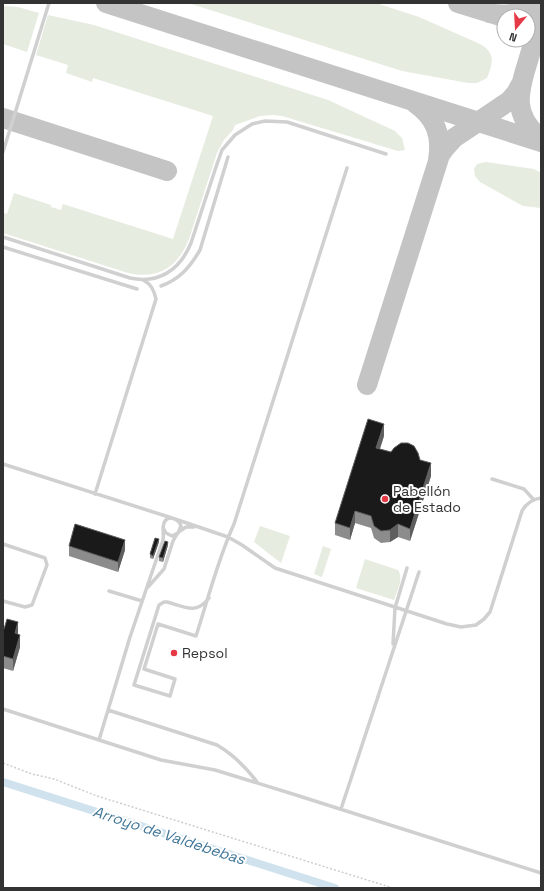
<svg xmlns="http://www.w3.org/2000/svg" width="544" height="891" font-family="'Space Grotesk',sans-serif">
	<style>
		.green { fill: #e6ecdf }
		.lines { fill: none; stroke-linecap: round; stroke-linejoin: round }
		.canal { stroke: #cfe2ee; stroke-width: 8 }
		.taxiway { stroke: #c4c4c4; stroke-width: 20 }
		.path { stroke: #cdcdcd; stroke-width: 1.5; stroke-dasharray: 2 2; stroke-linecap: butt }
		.lane { stroke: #d0d0d0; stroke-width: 3.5 }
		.wall { fill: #8c8c8c }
		.shaded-wall { fill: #5f5f5f }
		.building { fill: #1a1a1a; stroke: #5f5f5f }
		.poi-dot { fill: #e63946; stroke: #fff; stroke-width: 1.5 }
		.labels { text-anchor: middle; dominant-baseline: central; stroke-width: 4; stroke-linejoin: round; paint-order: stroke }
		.poi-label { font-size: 14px; fill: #333; stroke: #fff; text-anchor: start }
		.water-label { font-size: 15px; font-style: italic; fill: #3f7597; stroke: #fff }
	</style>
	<rect width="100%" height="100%" fill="#fff"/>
	<path class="green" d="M188,3h188l43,14 61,27c16,9 13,19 7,34l-10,5h-9l-66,-12z
		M6,6l12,1 21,6 -12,39 -24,-8v-37z
		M48,15l46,10 234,75 67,31 7,7 3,12 -7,1 -116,-35 -9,-1 -13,1 -25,9 -2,5 -9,10 -7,13 -28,86c-11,28 -31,41 -61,34l-125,-40v-20l4,1 7,-21 37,12v2l10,3 2,-6 110,35 40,-123 -120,-38 -1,4 -26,-9 2,-8 -32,-10z
		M486,162l48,7 7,4v35l-18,-2 -43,-24 -5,-6 -1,-7 3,-5z
		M260,526l30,10 -9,27 -27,-21z
		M323,546l8,3 -9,28 -8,-3z
		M365,559l33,11c6,9 -1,21 -4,30l-38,-12z"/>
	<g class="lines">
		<path class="canal" d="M3,782l332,106"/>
		<path class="taxiway" d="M106,3l435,139
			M458,3l42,13
			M489,13c18,4 33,1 48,-10
			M541,20c-4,13 -9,27 -13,41 -10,32 -16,54 13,78
			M415,103c21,15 27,32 23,57
			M3,118l164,53
			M367,385l73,-230 5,-7 9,-10 55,-37 7,-8 5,-9"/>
		<path class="path" d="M3,763l29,11 22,5 43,17 296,92"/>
		<path class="lane" d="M3,152l46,-149
			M3,237l127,41c29,6 50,-8 61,-35l25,-76 6,-17 13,-15 17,-11 13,-3 22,1 99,32
			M3,247l134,42
			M161,286c19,-7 29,-19 39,-36l28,-93
			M3,464l169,54
			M492,479l32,10 10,11
			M95,494l61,-195c-2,-9 -5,-15 -13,-19
			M175,519l53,18 14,8 33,23 172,56 14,3 15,-2 8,-6 6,-7 32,-101c4,-7 10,-12 19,-13
			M180,531l6,-4h8
			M3,544l42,14 2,7 -15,40 -7,2 -22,-6
			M148,587l16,-18 9,-28 4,-7
			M109,591l33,10
			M209,598c-13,17 -24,9 -42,4h-3l-5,3 -25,80 36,11 5,-17 -31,-10 14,-45 38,12c12,-37 22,-77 38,-112l113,-356
			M393,644l2,-36 12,-40
			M3,709l158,51 54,10 81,25 245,78
			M108,710l109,35c17,10 28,21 40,37
			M99,740l31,-103 33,-97c1,-5 -1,-12 1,-17 4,-9 15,-4 17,3l-3,7 -6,3 -6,-3 -3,-5
			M341,809l78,-237"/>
	</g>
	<path class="wall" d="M384,436l-4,13 40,11 11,16 -21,65 -12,-4 -8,5 -9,1 -7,-5 -3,-10 -16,-5 -5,17 -15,-5v-12z
		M159,542l-6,17 -3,-1v-4z
		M168,545l-5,17 -4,-1v-4z
		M69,546l56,4 -7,22 -49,-16z
		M3,629l15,5 2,13 -7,24 -10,-3z"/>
	<path class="shaded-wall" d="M384,424v12l-8,24v-12z
		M431,463v13l-21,65v-12z
		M355,511v12l-5,17v-12z
		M398,524v13l-8,5v-12z
		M159,539v3l-6,17v-3z
		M125,540v10l-7,22v-10z
		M168,542v3l-5,17v-4z
		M18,622v13l-3,-2z
		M20,635v12l-7,24v-12z"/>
	<path class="building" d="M368,419l16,5 -8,24 15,4 3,-4 7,-5h7l6,3 4,7 2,7 11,3 -21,66 -12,-5 -8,6 -9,1 -7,-5 -3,-10 -16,-5 -5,17 -15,-5z
		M75,524l50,16 -7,22 -49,-16z
		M155,538l4,1 -6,17 -3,-2z
		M165,541l3,1 -5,16 -4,-1z
		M7,619l11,3 -3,11 5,2 -7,24 -10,-3v-27h1z"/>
	<g class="poi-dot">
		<circle cx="385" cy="499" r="4"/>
		<circle cx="174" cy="653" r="4"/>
	</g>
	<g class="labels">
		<g class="poi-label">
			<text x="393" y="491">Pabellón<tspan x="393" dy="16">de Estado</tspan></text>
			<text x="182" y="653">Repsol</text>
		</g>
		<g class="water-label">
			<text transform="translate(169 835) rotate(18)">Arroyo de Valdebebas</text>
		</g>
	</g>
	<rect width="544" height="891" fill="none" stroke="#333333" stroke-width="8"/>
	<g transform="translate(516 28) rotate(198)"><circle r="19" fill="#ffffff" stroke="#adadad"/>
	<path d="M0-3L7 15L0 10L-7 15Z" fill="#e63946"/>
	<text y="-6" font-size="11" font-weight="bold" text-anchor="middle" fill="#333333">N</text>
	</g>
</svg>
